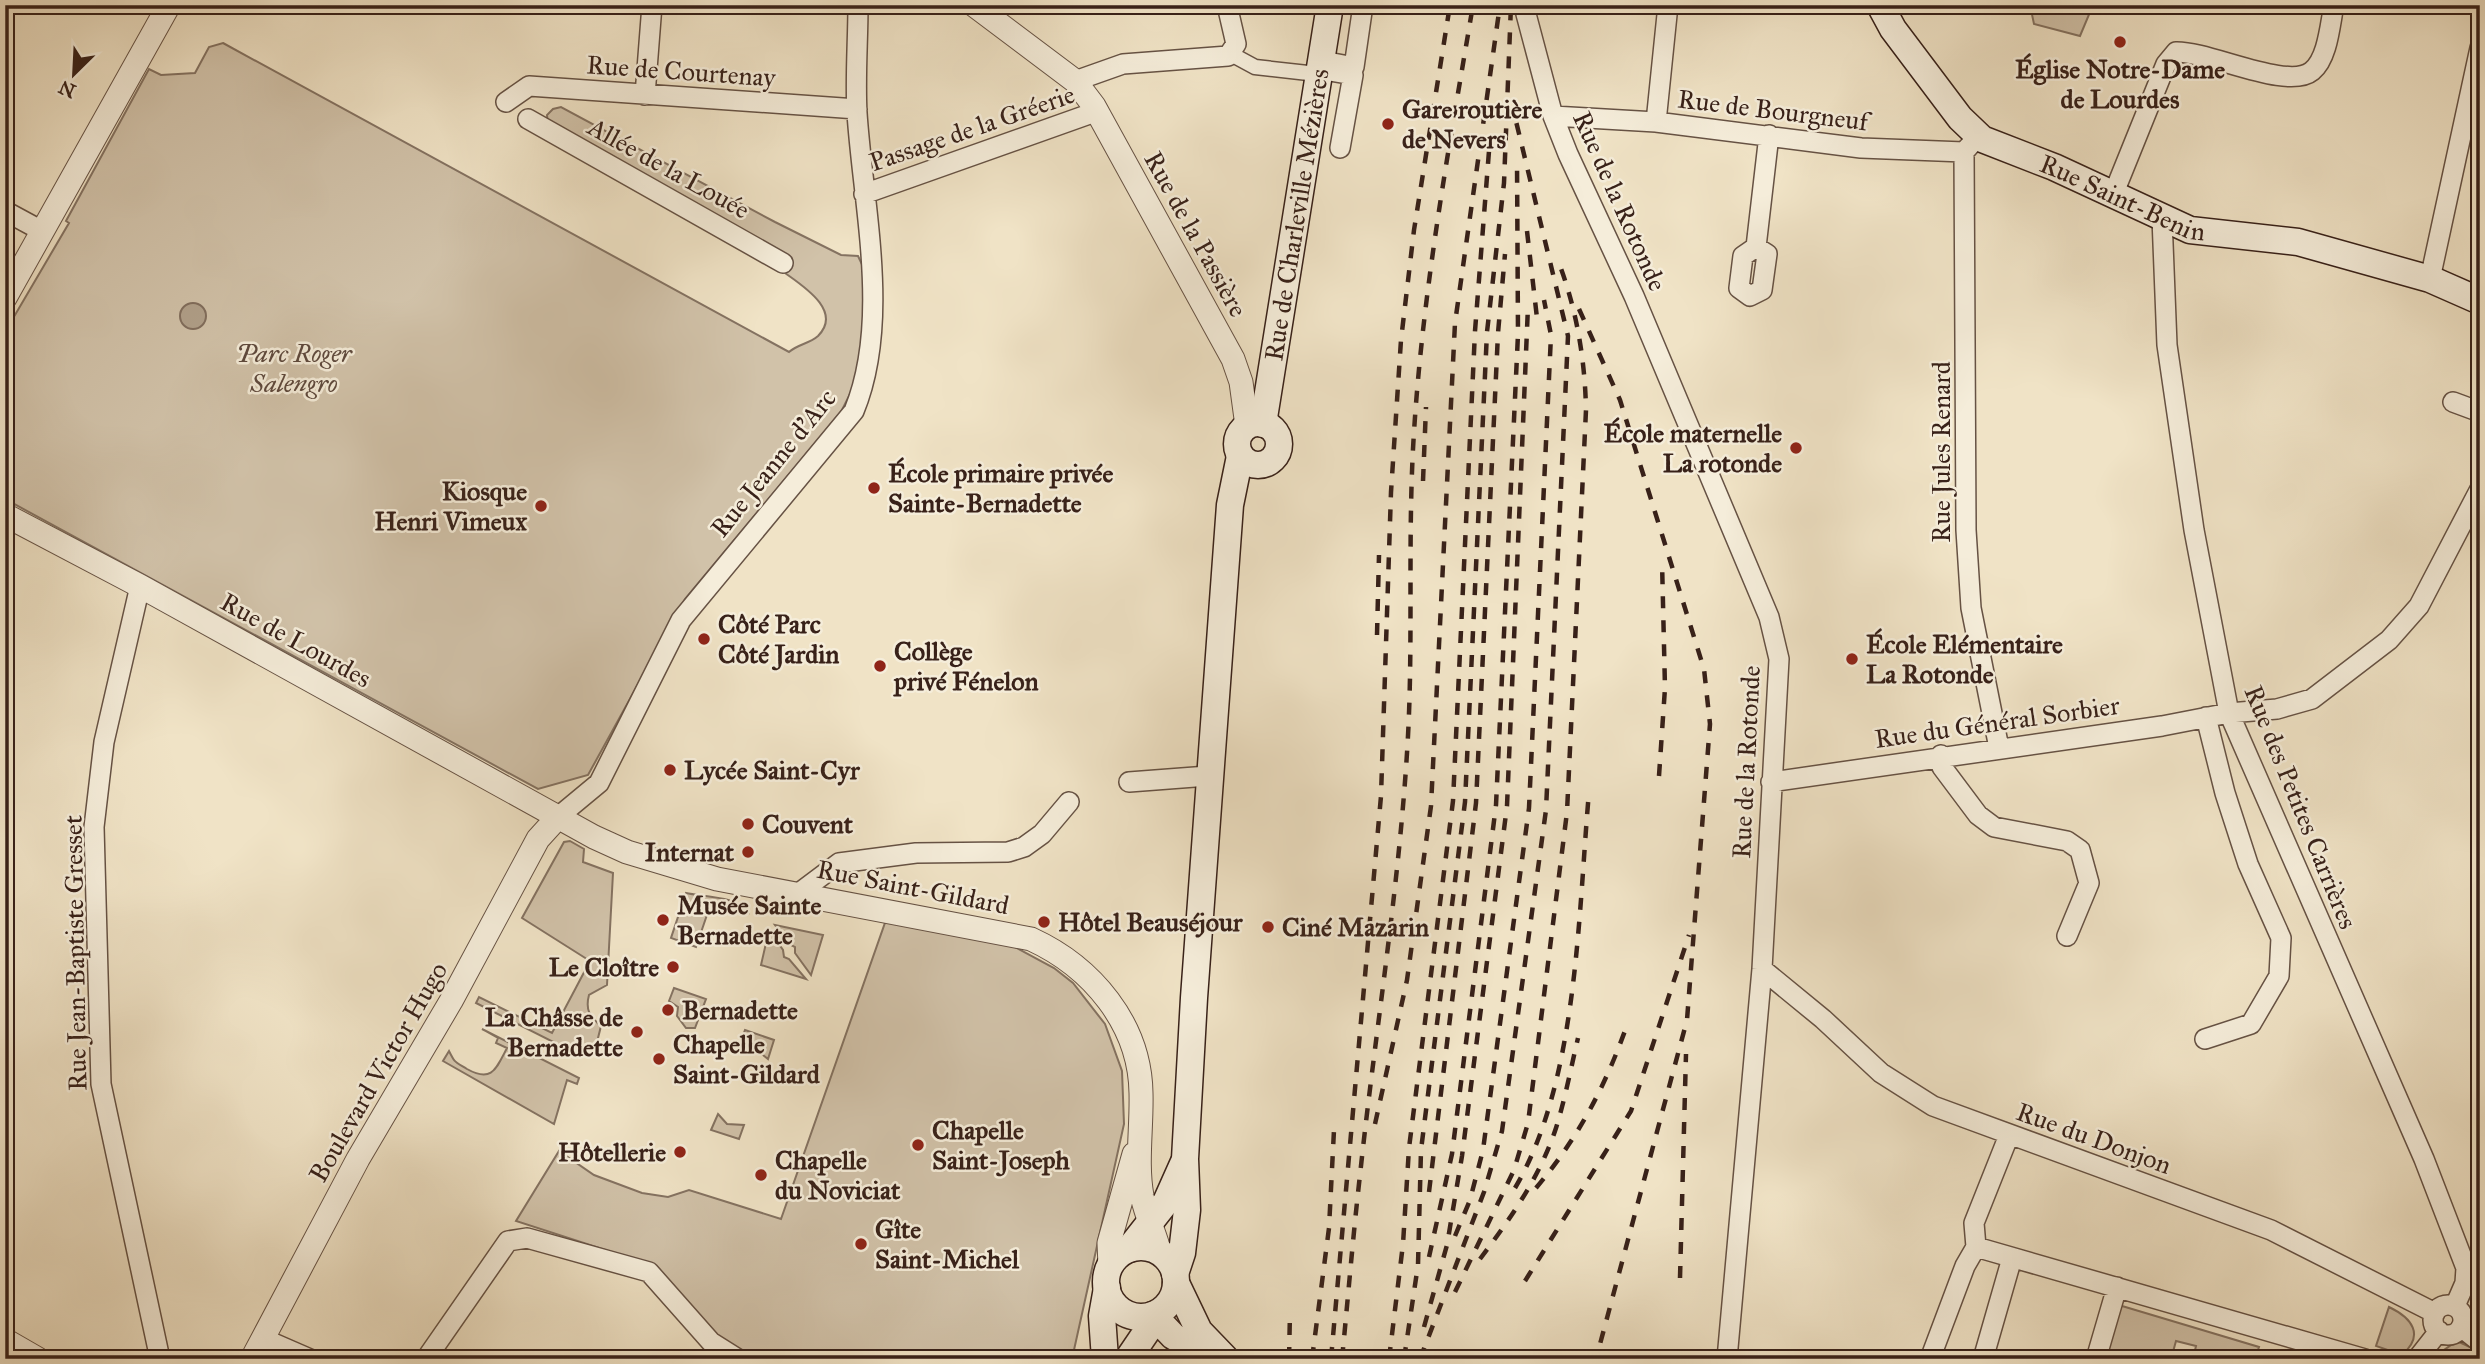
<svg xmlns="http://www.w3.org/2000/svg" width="2485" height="1364" font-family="'IM FELL Great Primer',serif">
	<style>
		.green { fill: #d1c2a9; stroke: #847261; stroke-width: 2 }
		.water { fill: #b1a18b; stroke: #816e5d; stroke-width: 2 }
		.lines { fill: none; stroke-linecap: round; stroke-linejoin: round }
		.pedestrian-casing { stroke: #665244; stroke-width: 17 }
		.minor-casing { stroke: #665244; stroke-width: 22 }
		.tertiary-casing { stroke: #665244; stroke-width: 25 }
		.secondary-casing { stroke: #382119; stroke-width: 29 }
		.pedestrian { stroke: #f5edda; stroke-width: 14 }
		.minor { stroke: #f5edda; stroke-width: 19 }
		.tertiary { stroke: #f5edda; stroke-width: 23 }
		.secondary { stroke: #f5edda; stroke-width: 26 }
		.rail { stroke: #382119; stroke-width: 4.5; stroke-dasharray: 12 12; stroke-linecap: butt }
		.poi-dot { fill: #8f2418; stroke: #f5edda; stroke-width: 2.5 }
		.labels { text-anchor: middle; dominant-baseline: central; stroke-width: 5; stroke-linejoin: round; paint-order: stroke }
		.poi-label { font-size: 26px; font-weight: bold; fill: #382119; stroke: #f5edda; text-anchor: start }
		.street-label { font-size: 26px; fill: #382119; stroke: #f5edda }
		.park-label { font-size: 26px; font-style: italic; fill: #5e493d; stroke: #f5edda }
	</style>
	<rect width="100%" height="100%" fill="#f0e3c6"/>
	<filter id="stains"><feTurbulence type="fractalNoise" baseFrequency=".00286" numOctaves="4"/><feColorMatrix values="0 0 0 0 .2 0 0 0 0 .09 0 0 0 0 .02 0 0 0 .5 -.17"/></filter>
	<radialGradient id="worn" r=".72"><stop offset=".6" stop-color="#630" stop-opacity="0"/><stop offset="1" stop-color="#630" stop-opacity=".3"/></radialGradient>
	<path class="green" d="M2030,5h63l-13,31 -46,-12z
		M223,43l566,309c9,-8 20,-8 29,-16 25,-25 -15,-50 -33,-63l-236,-139 -2,-19 6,-6 8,-2 214,115 66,33 17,1 9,19 -8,101 -18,36 -156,187 -97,176 -50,14 -533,-290v-167l64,-109 -3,-2 83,-152 12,6 34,-2 14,-26z
		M570,841l14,8 -1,13 30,11 -6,112 -18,10c-4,15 1,22 12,31l-6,24 -6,6 -10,-1 -103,-52 3,-6 73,36 38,-72 -68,-43 42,-76z
		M686,893c17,4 53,3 62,20l-39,-4 -13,38 -25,-9z
		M886,920l129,27 39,21 19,15 32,41 17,47 2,53 -52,235h-324l-23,-13 -73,-81 -136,-44 43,-70 35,24 48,18 26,4 21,-7 92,29z
		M775,925l48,10 -12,40 -16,-22v-6l-6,-3z
		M769,930l14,20 1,7 5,2 17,20 -45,-14z
		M674,988l32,11 -11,29h-9l-9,-12 1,-9 -9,-6z
		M482,1029l97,49 -2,6 -10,-4 -13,44 -111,-63 6,-10c6,12 5,10 18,18 25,14 29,0 40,-21l-11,-5 2,-5z
		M745,1030l29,10 -6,19 -15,-12 -15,2z
		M718,1114l9,10 17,1 -5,14 -28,-9z
		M2112,1303l147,44 -4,12h-62l3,-13 -20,-5 -5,18h-75z
		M2389,1307c23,11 36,28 13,48l-26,-9z
		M2457,1341l15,7 -11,11h-30z"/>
	<path class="water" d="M180 316a13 13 0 1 1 26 0a13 13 0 1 1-26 0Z"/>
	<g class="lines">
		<g class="pedestrian-casing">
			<path id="pedestrian" d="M1231,54l24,13 62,7"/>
		</g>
		<g class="minor-casing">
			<path id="minor" d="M1527,5l-1,9 27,102 15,38 66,142 135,321 10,42 -17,310 -35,390
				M1333,63l21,4 9,-62
				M1318,69l35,6 -13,73
				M1075,81l48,-17 105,-8 8,-12 -9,-39
				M645,95l7,-90
				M506,102l23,-16 328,23
				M1553,116l103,6 205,26 103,4 9,-10
				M528,119l255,144
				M1656,122l12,-117
				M1964,152l2,378 5,78 28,140
				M864,194l234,-83
				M2113,195l53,-131 10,-12c33,-1 112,39 136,19 16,-13 18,-47 22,-66
				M5,211l37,20
				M2162,218l5,127 27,185 35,183 195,446 42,109 -1,15 -10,23
				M1756,247l11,7 -5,36 -12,6 -11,-8 4,-32 13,-9 13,-112
				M2430,279l50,-231
				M2453,402l27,10
				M140,586l-36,156 -10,85 7,257 59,275
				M1941,755l1,12 36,48 16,12 73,14 13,9 9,33 -22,53
				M1129,782l79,-6
				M1771,782l391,-56 67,-13 48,-4 35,-10 77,-59 30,-34 61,-117
				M558,817l41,-34 82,-163 173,-209c37,-90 9,-205 3,-298 -2,-36 1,-72 1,-108
				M799,893l40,-30 77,-10 92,-1 16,-5 18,-13 27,-32
				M1762,969l61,50 58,54 52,33 338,124 164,83
				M2205,1039l46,-15 28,-48 2,-38 -33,-74 -23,-71 -19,-76
				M1976,1247l389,112
				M2433 1320a15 15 0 1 1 30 0a15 15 0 1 1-30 0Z
				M2461,1327l19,15
				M264,1339l46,20
				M426,1359l82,-118 19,-3 122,34 62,70 27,17
				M1930,1359l35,-93 11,-19 -2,-24 35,-88
				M1983,1359l29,-101
				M2096,1359l21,-72
				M2417,1359l22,-28"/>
		</g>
		<g class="tertiary-casing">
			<path id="tertiary" d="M974,5l101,76 19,25 139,253 8,23 6,44
				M5,298l164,-293
				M5,515l135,71 454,251 33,15 90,27 314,60c61,28 109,85 110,154 1,34 -5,70 1,103 4,19 13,38 18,57
				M1110,1266l-1,-23 25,-89
				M5,1340l33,19
				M252,1359l106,-200 93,-158 87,-162 20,-22"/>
		</g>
		<g class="secondary-casing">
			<g id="secondary">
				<path id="s1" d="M1880,5l13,24 67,89 22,21 72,28 136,63 108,12 132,37 50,22"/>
				<circle cx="1258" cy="444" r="21"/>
				<path id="s2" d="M1263,424l67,-419"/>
				<circle cx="1141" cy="1282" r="35"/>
				<path d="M1129,1249l37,-47 17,-38"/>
				<path d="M1175,1274l7,-21 5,-43 -2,-51 9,-161 36,-493 10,-49"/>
				<path d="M1176,1283l23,48 26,27"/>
				<path d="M1105,1359l-3,-43 5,-28"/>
				<path d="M1128,1359l19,-28 6,-16 20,21 38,23"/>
			</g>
		</g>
		<use href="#pedestrian" class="pedestrian"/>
		<use href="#minor" class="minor"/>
		<use href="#tertiary" class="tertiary"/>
		<use href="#secondary" class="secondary"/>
		<path class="rail" d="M1527,231l10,87
			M1579,309l41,91 84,269 6,55 -23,296 -91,339
			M1423,481l3,-74
			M1377,635l2,-80
			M1659,776l6,-88 -3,-127
			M1375,1124l32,-144 24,-174 24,-483 45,-318
			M1515,1188c63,-107 63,-273 74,-396
			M1536,1188c42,-50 68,-99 90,-160
			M1429,1192l47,-389 22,-470 7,-79
			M1455,1236l15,-36 13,-50 46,-342 22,-473 -7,-35
			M1429,1257l23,-103 44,-349 22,-471 -1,-174
			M1480,1259c30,-40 60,-82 76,-131 9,-29 15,-60 22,-90
			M1680,1278l6,-224
			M1525,1281l106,-170 58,-176
			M1455,1292l59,-122 14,-47 39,-311 19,-402c-1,-52 -10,-104 -29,-152
			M1424,1327l23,-82 15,-89 45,-350 21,-500
			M1289,1359l1,-47
			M1312,1359l17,-131 5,-98
			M1331,1359l50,-563 10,-304 10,-152 13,-110 36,-225
			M1342,1359c6,-61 11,-123 18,-184 15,-141 38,-280 47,-422 7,-107 0,-214 7,-321 9,-143 35,-285 59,-427
			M1389,1359l14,-115 6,-96 44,-347 22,-470 15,-193
			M1404,1359l14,-94 3,-115 44,-348 22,-470 17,-149 7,-178
			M1420,1359l64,-167 18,-61 44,-321 22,-474 -54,-223"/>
	</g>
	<g class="poi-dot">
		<circle cx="2120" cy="42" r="7"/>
		<circle cx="1388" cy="124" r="7"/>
		<circle cx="1796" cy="448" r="7"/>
		<circle cx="874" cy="488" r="7"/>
		<circle cx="541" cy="506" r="7"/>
		<circle cx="704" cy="639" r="7"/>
		<circle cx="1852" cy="659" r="7"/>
		<circle cx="880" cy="666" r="7"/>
		<circle cx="670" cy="770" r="7"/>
		<circle cx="748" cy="824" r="7"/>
		<circle cx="748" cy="852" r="7"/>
		<circle cx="663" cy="920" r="7"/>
		<circle cx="1044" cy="922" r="7"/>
		<circle cx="1268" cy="927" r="7"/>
		<circle cx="673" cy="967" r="7"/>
		<circle cx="668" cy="1010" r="7"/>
		<circle cx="637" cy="1032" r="7"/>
		<circle cx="659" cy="1059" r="7"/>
		<circle cx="918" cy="1145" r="7"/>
		<circle cx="680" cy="1152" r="7"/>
		<circle cx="761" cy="1175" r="7"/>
		<circle cx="861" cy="1244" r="7"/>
	</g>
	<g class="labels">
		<g class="poi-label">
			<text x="2120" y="69" text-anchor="middle">Église Notre-Dame<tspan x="2120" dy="30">de Lourdes</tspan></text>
			<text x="1402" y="109">Gare routière<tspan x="1402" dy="30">de Nevers</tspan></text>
			<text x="1782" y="433" text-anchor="end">École maternelle<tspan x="1782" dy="30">La rotonde</tspan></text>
			<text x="888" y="473">École primaire privée<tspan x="888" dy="30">Sainte-Bernadette</tspan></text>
			<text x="527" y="491" text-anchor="end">Kiosque<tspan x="527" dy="30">Henri Vimeux</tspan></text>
			<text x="718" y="624">Côté Parc<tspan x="718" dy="30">Côté Jardin</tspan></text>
			<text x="1866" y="644">École Elémentaire<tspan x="1866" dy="30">La Rotonde</tspan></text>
			<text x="894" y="651">Collège<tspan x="894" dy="30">privé Fénelon</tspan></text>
			<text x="684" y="770">Lycée Saint-Cyr</text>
			<text x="762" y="824">Couvent</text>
			<text x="734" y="852" text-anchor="end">Internat</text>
			<text x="677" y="905">Musée Sainte<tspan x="677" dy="30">Bernadette</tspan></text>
			<text x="1058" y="922">Hôtel Beauséjour</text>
			<text x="1282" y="927">Ciné Mazarin</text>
			<text x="659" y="967" text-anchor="end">Le Cloître</text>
			<text x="682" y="1010">Bernadette</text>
			<text x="623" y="1017" text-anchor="end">La Châsse de<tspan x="623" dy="30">Bernadette</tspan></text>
			<text x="673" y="1044">Chapelle<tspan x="673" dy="30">Saint-Gildard</tspan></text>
			<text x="932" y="1130">Chapelle<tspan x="932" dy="30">Saint-Joseph</tspan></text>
			<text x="666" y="1152" text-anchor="end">Hôtellerie</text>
			<text x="775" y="1160">Chapelle<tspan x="775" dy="30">du Noviciat</tspan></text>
			<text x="875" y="1229">Gîte<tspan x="875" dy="30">Saint-Michel</tspan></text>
		</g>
		<g class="street-label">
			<text transform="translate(681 71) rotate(4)">Rue de Courtenay</text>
			<text transform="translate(1773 110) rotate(7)">Rue de Bourgneuf</text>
			<text transform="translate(972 128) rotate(-19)">Passage de la Gréerie</text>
			<text transform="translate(669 168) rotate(29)">Allée de la Louée</text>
			<text stroke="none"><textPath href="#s1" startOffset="322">Rue Saint-Benin</textPath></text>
			<text transform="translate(1620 201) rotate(66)">Rue de la Rotonde</text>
			<text stroke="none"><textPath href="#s2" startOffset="212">Rue de Charleville Mézières</textPath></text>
			<text transform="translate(1196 234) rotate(61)">Rue de la Passière</text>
			<text transform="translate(1941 452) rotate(-90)">Rue Jules Renard</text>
			<text transform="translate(773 463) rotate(-51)">Rue Jeanne d'Arc</text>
			<text transform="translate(296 640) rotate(29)">Rue de Lourdes</text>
			<text transform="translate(1997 722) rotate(-8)">Rue du Général Sorbier</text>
			<text transform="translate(1746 762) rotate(-87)">Rue de la Rotonde</text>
			<text transform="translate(2301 807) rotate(68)">Rue des Petites Carrières</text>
			<text transform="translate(913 887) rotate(11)">Rue Saint-Gildard</text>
			<text transform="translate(75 953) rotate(-91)">Rue Jean-Baptiste Gresset</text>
			<text transform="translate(378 1072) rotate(-60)">Boulevard Victor Hugo</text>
			<text transform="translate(2094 1138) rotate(20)">Rue du Donjon</text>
		</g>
		<g class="park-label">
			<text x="294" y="353">Parc Roger<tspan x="294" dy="30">Salengro</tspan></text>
		</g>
	</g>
	<rect width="2485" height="1364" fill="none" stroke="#f0e3c6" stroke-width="28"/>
	<rect x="7" y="7" width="2471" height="1350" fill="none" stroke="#382119" stroke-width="3.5"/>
	<rect x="14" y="14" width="2457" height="1336" fill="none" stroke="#382119" stroke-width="2"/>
	<g transform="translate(74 74) rotate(204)" stroke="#f5edda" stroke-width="5" paint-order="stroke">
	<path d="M0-5L12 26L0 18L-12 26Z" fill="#382119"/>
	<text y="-10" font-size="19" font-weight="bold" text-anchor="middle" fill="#382119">N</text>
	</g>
	<rect width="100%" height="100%" filter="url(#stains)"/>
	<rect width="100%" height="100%" fill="url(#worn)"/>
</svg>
